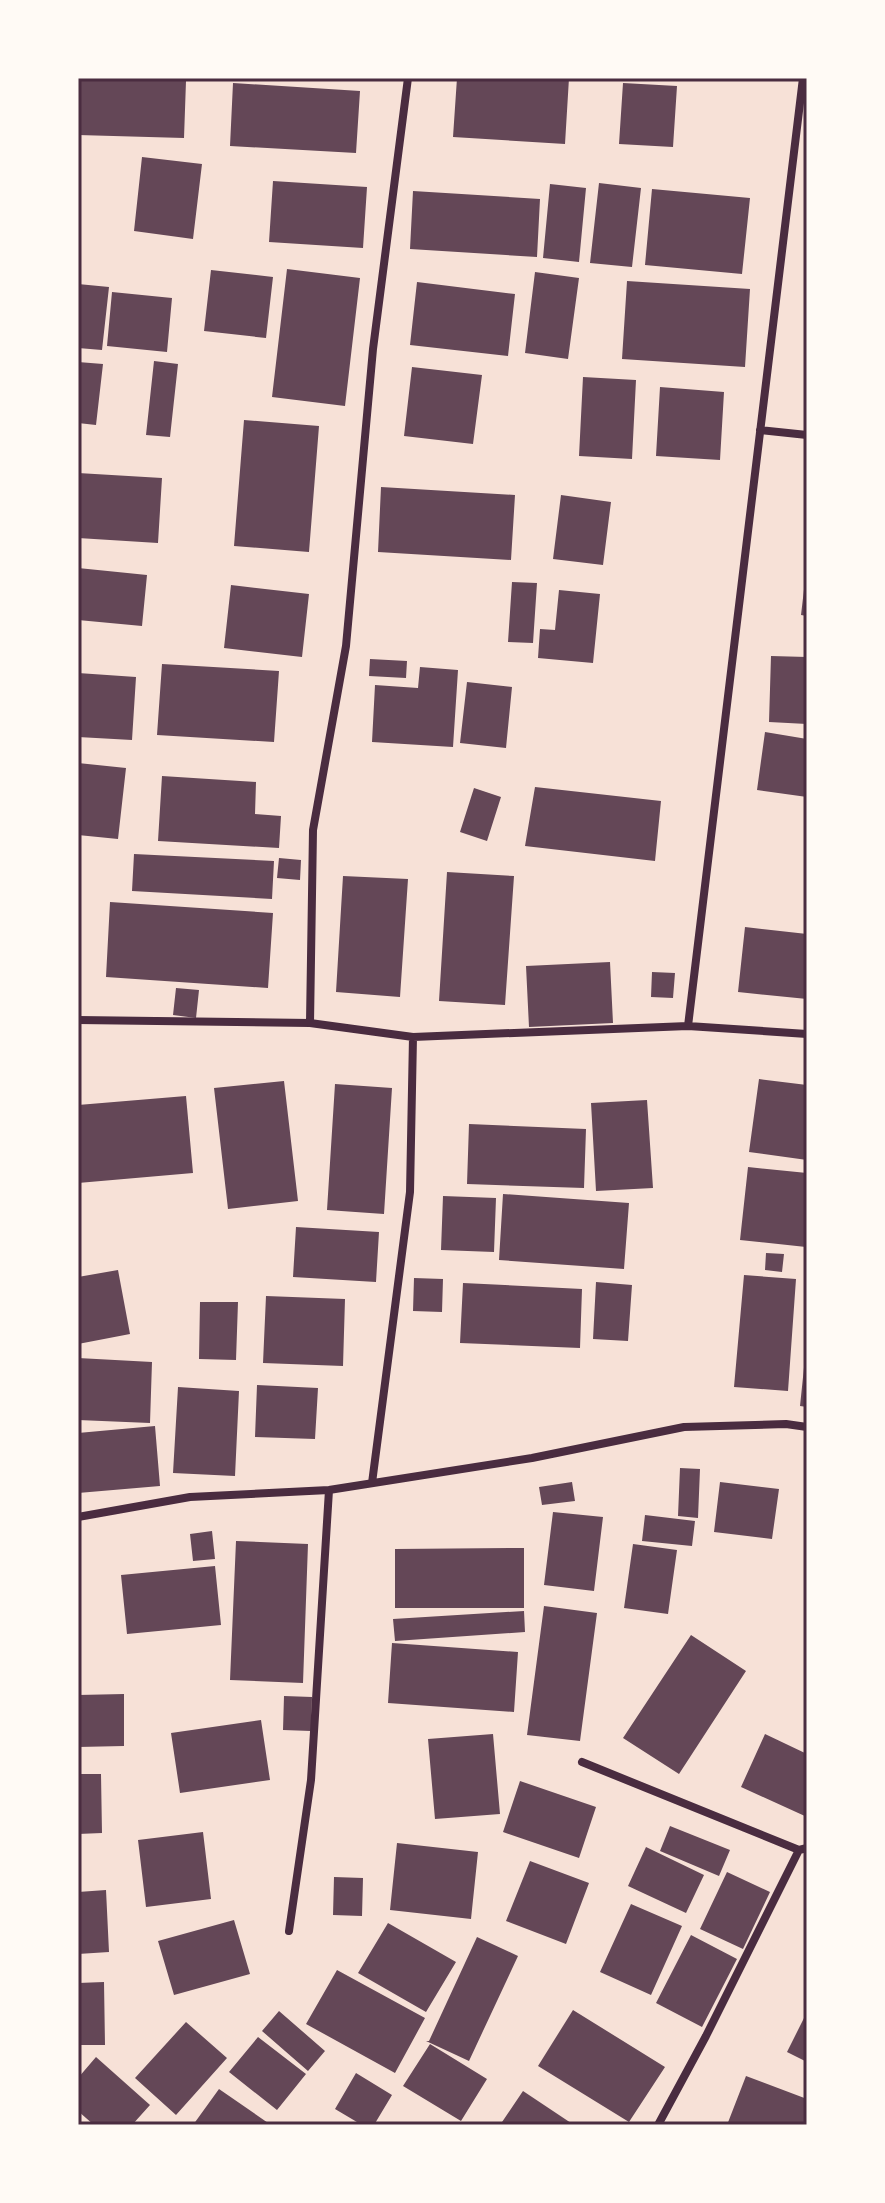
<svg xmlns="http://www.w3.org/2000/svg" width="885" height="2203" font-family="'Space Grotesk',sans-serif">
	<style>
		.building { fill: #644757 }
		.lines { fill: none; stroke-linecap: round; stroke-linejoin: round }
		.minor { stroke: #4a2c40; stroke-width: 8 }
		.neatline { fill: none; stroke: #4a2c40; stroke-width: 3 }
	</style>
	<rect width="100%" height="100%" fill="#f7e1d7"/>
	<path class="building" d="M78,78l108,3 -2,57 -106,-3z
		M457,78h112l-4,66 -112,-7z
		M233,83l127,8 -4,62 -126,-7z
		M623,83l54,3 -4,61 -54,-3z
		M142,157l60,7 -9,75 -59,-8z
		M273,181l94,6 -4,61 -94,-6z
		M599,183l42,5 -9,79 -42,-4z
		M550,184l36,4 -7,74 -36,-4z
		M652,189l98,9 -8,76 -97,-9z
		M413,191l127,8 -3,58 -127,-8z
		M287,269l73,9 -15,128 -73,-9z
		M211,270l62,7 -7,61 -62,-7z
		M535,272l44,6 -11,81 -43,-6z
		M627,281l123,8 -5,78 -123,-8z
		M417,282l98,12 -7,62 -98,-11z
		M78,284l31,3 -7,63 -24,-2z
		M112,292l60,6 -5,54 -60,-6z
		M154,361l24,3 -8,73 -24,-2z
		M78,362l25,2 -7,61 -18,-2z
		M412,367l70,8 -9,69 -69,-8z
		M583,377l53,3 -4,79 -53,-3z
		M660,387l64,5 -4,68 -64,-4z
		M244,420l75,6 -10,126 -75,-6z
		M78,473l84,5 -4,65 -80,-5z
		M381,487l134,8 -4,65 -133,-8z
		M561,495l50,7 -8,63 -50,-6z
		M78,568l69,7 -5,51 -64,-6z
		M805,581h2v35l-6,-1z
		M512,582l25,1 -4,60 -25,-1z
		M231,585l78,9 -7,63 -78,-9z
		M559,590l41,4 -7,69 -55,-5 2,-29 15,1z
		M771,656l36,1v67l-38,-2z
		M370,659l37,2 -1,17 -37,-2z
		M162,664l117,7 -5,71 -117,-7z
		M420,667l38,3 -5,77 -81,-5 3,-57 43,3z
		M78,673l58,4 -4,63 -54,-3z
		M467,682l45,5 -6,61 -46,-5z
		M765,732l42,7v58l-50,-7z
		M78,763l48,5 -8,71 -40,-4z
		M162,776l94,6 -1,32 26,2 -2,32 -121,-7z
		M535,787l126,14 -6,60 -130,-15z
		M474,788l27,9 -14,44 -27,-9z
		M134,854l140,7 -2,38 -140,-8z
		M279,858l22,2 -1,20 -23,-2z
		M447,872l67,4 -9,129 -66,-4z
		M343,876l65,3 -8,118 -64,-5z
		M110,902l163,11 -5,75 -162,-11z
		M745,927l62,7v65l-69,-7z
		M610,962l3,61 -84,4 -3,-61z
		M652,972l23,1 -2,25 -22,-1z
		M176,988l23,2 -3,28 -23,-3z
		M759,1079l48,6v75l-58,-8z
		M284,1081l14,120 -70,8 -14,-121z
		M335,1084l57,4 -8,126 -57,-4z
		M186,1096l7,77 -115,10v-78z
		M647,1100l6,88 -57,3 -5,-88z
		M469,1124l117,5 -2,59 -117,-4z
		M748,1167l59,6 -1,74 -66,-7z
		M503,1194l126,9 -5,66 -125,-9z
		M443,1196l53,2 -2,54 -53,-2z
		M296,1227l83,5 -3,50 -83,-5z
		M766,1253l18,1 -2,18 -17,-2z
		M118,1270l12,64 -52,10v-67z
		M744,1275l52,4 -8,112 -54,-4z
		M414,1278l29,1 -1,33 -29,-1z
		M596,1282l36,3 -4,56 -35,-2z
		M463,1283l119,6 -2,59 -120,-5z
		M266,1296l79,3 -2,67 -80,-3z
		M200,1302h38l-2,58 -37,-1z
		M78,1358l74,4 -2,61 -72,-3z
		M805,1358h2v49l-7,-1z
		M257,1385l61,3 -3,51 -60,-2z
		M178,1387l61,4 -4,85 -62,-3z
		M155,1426l5,60 -82,7v-60z
		M680,1468l20,1 -2,49 -20,-2z
		M572,1482l3,19 -33,4 -3,-18z
		M720,1482l59,7 -7,50 -58,-7z
		M553,1512l50,5 -9,74 -50,-6z
		M645,1515l50,6 -3,25 -50,-5z
		M212,1531l3,28 -22,2 -3,-27z
		M236,1541l72,3 -5,139 -73,-3z
		M633,1544l44,6 -9,64 -44,-6z
		M524,1548v60h-129v-59z
		M215,1566l6,59 -94,9 -6,-59z
		M544,1606l53,7 -17,128 -53,-6z
		M524,1611l1,21 -130,9 -2,-22z
		M691,1635l55,36 -67,103 -56,-36z
		M392,1643l126,9 -4,60 -126,-9z
		M124,1694v52l-46,1v-52z
		M284,1696l28,1 -1,34 -28,-1z
		M261,1720l9,60 -90,13 -9,-60z
		M493,1734l7,80 -65,5 -7,-80z
		M765,1734l42,20v63l-66,-30z
		M78,1774h23l1,59 -24,1z
		M520,1781l76,26 -17,51 -76,-26z
		M670,1826l60,24 -11,26 -59,-25z
		M203,1832l8,67 -65,8 -8,-67z
		M397,1843l81,9 -7,67 -81,-9z
		M646,1847l58,28 -18,38 -58,-27z
		M530,1861l59,22 -23,61 -60,-23z
		M727,1872l43,20 -27,57 -43,-20z
		M334,1877l29,1 -1,38 -29,-1z
		M106,1890l3,62 -31,2v-62z
		M631,1904l51,22 -31,69 -51,-23z
		M234,1920l16,54 -76,21 -16,-54z
		M388,1923l68,39 -30,50 -68,-39z
		M691,1935l46,24 -35,68 -46,-24z
		M477,1937l41,19 -49,105 -43,-20h3z
		M337,1970l88,48 -30,55 -89,-49z
		M104,1982l1,63h-27v-62z
		M573,2010l92,57 -36,55 -91,-56z
		M279,2011l46,40 -17,20 -46,-40z
		M807,2012v50l-20,-10z
		M186,2022l41,36 -51,57 -41,-37z
		M258,2037l48,37 -29,36 -48,-38z
		M430,2044l57,35 -26,42 -58,-35z
		M96,2057l54,48 -18,20h-38l-16,-14v-33z
		M356,2073l36,22 -18,30h-12l-27,-16z
		M746,2076l61,23v26h-80z
		M219,2089l52,36h-78z
		M523,2091l51,34h-74z"/>
	<g class="lines">
		<path class="minor" d="M760,430l47,5
			M78,1020l232,3 103,14 275,-11 119,8
			M310,1023l3,-193 33,-184 27,-297 35,-271
			M688,1026l115,-948
			M372,1483l38,-291 3,-155
			M78,1517l112,-20 139,-7 203,-32 152,-31 102,-3 21,3
			M582,1762l217,88 8,-2
			M289,1931l22,-151 18,-290
			M658,2125l48,-89 93,-186"/>
	</g>
	<rect width="885" height="2203" fill="none" stroke="#fffaf5" stroke-width="160"/>
	<rect x="80" y="80" width="725" height="2043" class="neatline"/>
</svg>
